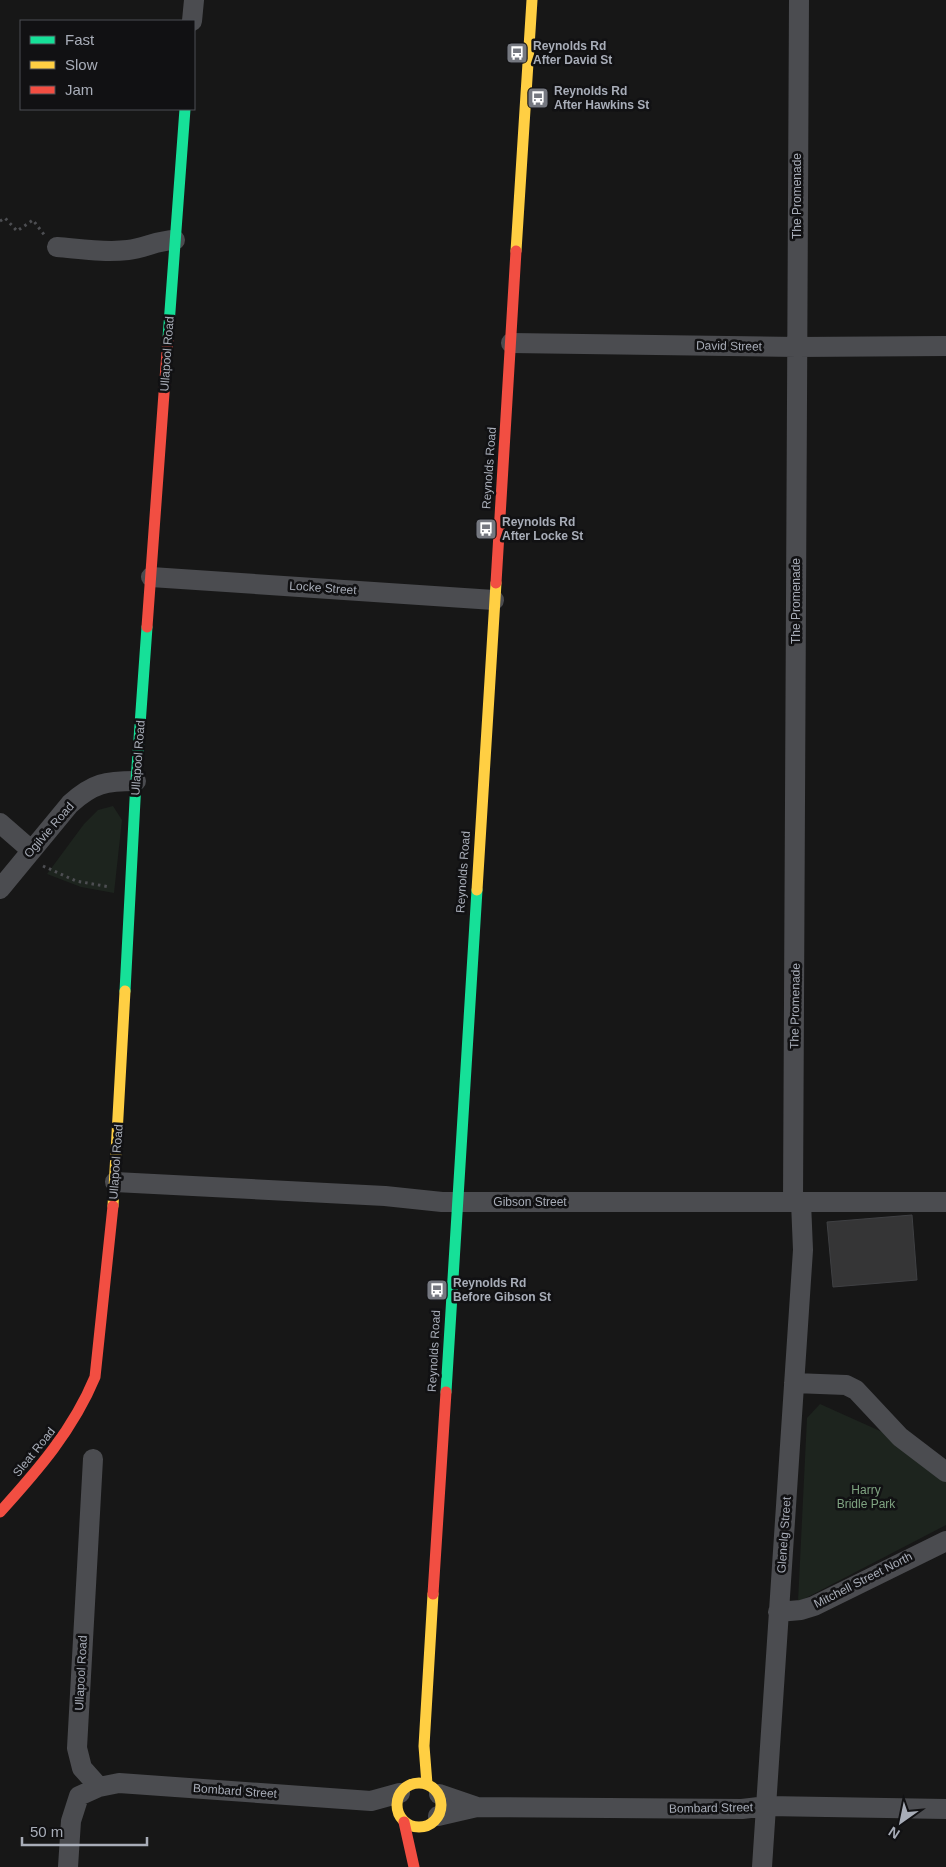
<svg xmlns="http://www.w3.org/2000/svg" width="946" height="1867" font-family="Arial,sans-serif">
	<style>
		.green { fill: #1d241e }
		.building { fill: #353536; stroke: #3f4043 }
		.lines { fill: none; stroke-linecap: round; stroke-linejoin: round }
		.path { stroke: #4d4e52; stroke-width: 3; stroke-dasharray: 2.5 4; stroke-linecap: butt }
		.street { stroke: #4b4c50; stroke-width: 20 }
		.fast { stroke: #16e098; stroke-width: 11 }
		.slow { stroke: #ffcf43; stroke-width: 11 }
		.jam { stroke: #f24e42; stroke-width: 11 }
		.labels { text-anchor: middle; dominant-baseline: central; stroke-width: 5; stroke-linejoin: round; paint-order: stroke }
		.poi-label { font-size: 12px; font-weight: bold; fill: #a8adb8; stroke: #111113; text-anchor: start }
		.street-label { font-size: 12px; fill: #a8adb8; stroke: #111113 }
		.park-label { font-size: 12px; fill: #7fa381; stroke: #111113 }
	</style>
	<rect width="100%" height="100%" fill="#171717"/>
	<path class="green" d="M113,806l9,14 -8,73 -33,-6 -34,-13 37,-50 14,-14z
		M820,1404l69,31 57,46v44l-148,77 9,-184z"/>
	<path class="building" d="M912,1215l5,65 -84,7 -6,-65z"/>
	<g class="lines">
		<path class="path" d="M0,221l5,-3 12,13 16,-11 12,16
			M43,866l33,15 34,6"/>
		<path class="street" d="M192,21l2,-21
			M57,247c24,2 48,6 71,3 17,-2 30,-10 47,-10
			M511,343l286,4 149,-1
			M151,577l343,23
			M0,823l31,27
			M0,889l70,-85c23,-21 36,-23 66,-23
			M115,1182l270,14 57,6h504
			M793,1202l6,-1202
			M794,1383l52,2 10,5 44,47 46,35
			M778,1612l23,-2 13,-4 132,-65
			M99,1787l20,-4 252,18 29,-8
			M439,1794l38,13
			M438,1816l39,-9 265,2 25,-3 179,3
			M68,1867l3,-46 8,-25 20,-9 -17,-19 -5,-20 16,-289
			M762,1867l41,-617 -2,-48"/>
		<path class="fast" d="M168,338l17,-229
			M125,991l11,-210 11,-154
			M446,1392l31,-502"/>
		<path class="slow" d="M516,251l16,-251
			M477,890l19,-307
			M113,1206l12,-215
			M397 1805a22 22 0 1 1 44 0a22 22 0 1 1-44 0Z
			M427,1784l-3,-38 9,-152"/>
		<path class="jam" d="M496,583l20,-332
			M147,627l21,-289
			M0,1512c38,-42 73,-82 95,-135l18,-171
			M433,1594l13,-202
			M404,1822l10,45"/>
	</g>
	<defs>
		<g id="bus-square" transform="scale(1.125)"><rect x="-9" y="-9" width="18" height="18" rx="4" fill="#757880" stroke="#111113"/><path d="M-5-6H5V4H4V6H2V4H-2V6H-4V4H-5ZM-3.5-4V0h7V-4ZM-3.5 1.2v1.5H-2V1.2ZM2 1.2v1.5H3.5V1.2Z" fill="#fff"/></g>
	</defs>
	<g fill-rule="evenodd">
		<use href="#bus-square" x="517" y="53"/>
		<use href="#bus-square" x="538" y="98"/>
		<use href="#bus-square" x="486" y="529"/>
		<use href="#bus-square" x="437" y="1290"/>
	</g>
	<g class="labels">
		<g class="poi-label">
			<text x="533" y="46">Reynolds Rd<tspan x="533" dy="14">After David St</tspan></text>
			<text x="554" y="91">Reynolds Rd<tspan x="554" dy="14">After Hawkins St</tspan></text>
			<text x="502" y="522">Reynolds Rd<tspan x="502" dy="14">After Locke St</tspan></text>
			<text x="453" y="1283">Reynolds Rd<tspan x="453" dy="14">Before Gibson St</tspan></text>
		</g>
		<g class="street-label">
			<text transform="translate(797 196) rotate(-90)">The Promenade</text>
			<text transform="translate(729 346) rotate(1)">David Street</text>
			<text transform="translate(167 354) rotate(-86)">Ullapool Road</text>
			<text transform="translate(489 468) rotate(-86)">Reynolds Road</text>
			<text transform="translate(323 588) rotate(4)">Locke Street</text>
			<text transform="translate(796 601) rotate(-90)">The Promenade</text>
			<text transform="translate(138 758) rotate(-86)">Ullapool Road</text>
			<text transform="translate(49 830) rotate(-49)">Ogilvie Road</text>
			<text transform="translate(463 872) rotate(-86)">Reynolds Road</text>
			<text transform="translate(795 1006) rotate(-89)">The Promenade</text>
			<text transform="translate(116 1162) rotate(-86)">Ullapool Road</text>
			<text x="530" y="1202">Gibson Street</text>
			<text transform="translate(434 1351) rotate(-87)">Reynolds Road</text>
			<text transform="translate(34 1452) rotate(-51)">Sleat Road</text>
			<text transform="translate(784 1535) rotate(-86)">Glenelg Street</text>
			<text transform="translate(863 1580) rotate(-27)">Mitchell Street North</text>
			<text transform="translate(81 1673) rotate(-87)">Ullapool Road</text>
			<text transform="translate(235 1791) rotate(4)">Bombard Street</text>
			<text transform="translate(711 1808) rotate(-1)">Bombard Street</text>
		</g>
		<g class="park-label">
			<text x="866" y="1490">Harry<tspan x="866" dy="14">Bridle Park</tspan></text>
		</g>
	</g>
	<rect x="20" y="20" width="175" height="90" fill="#111113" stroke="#4d4f55"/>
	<rect x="30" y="36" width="25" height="8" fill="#16e098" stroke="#4d4f55"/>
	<text x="65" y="45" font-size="15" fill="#a8adb8">Fast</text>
	<rect x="30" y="61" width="25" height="8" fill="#ffcf43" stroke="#4d4f55"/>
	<text x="65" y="70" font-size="15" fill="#a8adb8">Slow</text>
	<rect x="30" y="86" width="25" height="8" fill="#f24e42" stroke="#4d4f55"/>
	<text x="65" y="95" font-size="15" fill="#a8adb8">Jam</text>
	<g transform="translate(901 1822) rotate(213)" stroke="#111113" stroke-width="4" paint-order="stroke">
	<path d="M0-4L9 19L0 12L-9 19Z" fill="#a8adb8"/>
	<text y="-8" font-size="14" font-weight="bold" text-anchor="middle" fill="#a8adb8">N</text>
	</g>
	<path d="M22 1837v8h125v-8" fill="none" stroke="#a8adb8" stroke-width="2.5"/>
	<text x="30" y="1837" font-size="15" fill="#a8adb8" stroke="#111113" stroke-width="4" paint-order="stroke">50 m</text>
</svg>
